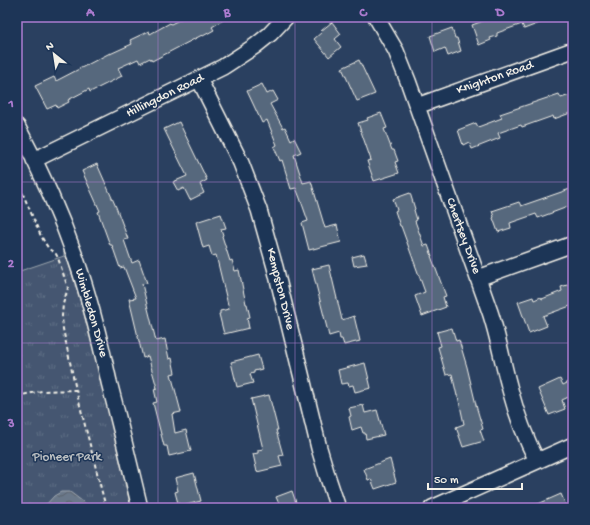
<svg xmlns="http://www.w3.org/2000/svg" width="590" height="525" font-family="'Gochi Hand',sans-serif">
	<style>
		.park { fill: url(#park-tufts); stroke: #9ca4ac }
		.water { fill: url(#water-waves); stroke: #a1a8b0 }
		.building { fill: #56677d; stroke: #f4f1e8 }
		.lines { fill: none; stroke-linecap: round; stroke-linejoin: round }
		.minor-casing { stroke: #f4f1e8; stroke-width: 18 }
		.path { stroke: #f4f1e8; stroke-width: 2; stroke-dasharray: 4 3; stroke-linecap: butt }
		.minor { stroke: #1d3557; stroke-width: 15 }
		.grid { fill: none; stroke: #ab7bcf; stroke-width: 1; stroke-opacity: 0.55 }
		.labels { text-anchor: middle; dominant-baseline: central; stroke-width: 3; stroke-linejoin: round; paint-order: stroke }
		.street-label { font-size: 13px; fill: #f4f1e8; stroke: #1d3557 }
		.park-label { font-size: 13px; fill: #bfc3c4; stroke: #1d3557 }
		.neatline { fill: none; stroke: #ab7bcf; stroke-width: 1.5 }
		.grid-label { font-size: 13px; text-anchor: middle; font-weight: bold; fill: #ab7bcf }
	</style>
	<defs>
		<pattern id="park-tufts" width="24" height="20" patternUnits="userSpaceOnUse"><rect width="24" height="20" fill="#445771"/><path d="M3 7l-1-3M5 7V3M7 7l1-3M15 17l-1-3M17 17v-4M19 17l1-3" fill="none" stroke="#607085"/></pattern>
		<pattern id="water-waves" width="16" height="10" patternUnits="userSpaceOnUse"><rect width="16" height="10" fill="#6a788a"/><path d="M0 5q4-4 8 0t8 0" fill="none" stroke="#5b626b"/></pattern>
	</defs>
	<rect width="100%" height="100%" fill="#2a4060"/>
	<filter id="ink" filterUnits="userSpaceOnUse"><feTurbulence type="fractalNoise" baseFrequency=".025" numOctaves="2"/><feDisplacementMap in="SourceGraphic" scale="8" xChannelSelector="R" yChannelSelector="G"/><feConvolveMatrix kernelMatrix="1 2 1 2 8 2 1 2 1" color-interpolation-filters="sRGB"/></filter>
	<g filter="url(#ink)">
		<path class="park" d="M64,249c29,85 46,173 67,259h-114v-236l47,-16z"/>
		<path class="water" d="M61,492h9l16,12 1,4h-44l11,-12z"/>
		<path class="building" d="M185,17h43l-16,10 2,3 -11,6 -1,-1 -50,26 -2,-3 -10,5 -2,-4 -20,9 4,8 -32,16 -1,-3 -21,11 1,2 -12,6 -1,-3 -9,4 -12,-23 19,-9 2,4 54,-28v1l22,-10 -2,-4 19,-9 1,3 20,-11 1,1z
			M494,17h59v1l-29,11 -2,-5 -25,9v3l-7,2 1,2 -12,5 -7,-20z
			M332,22l9,12 -6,5 6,8 -12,10 -15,-18 8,-7 -1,-1z
			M452,28l3,10h2l4,13 -13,5 -3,-8 -10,4 -5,-16z
			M359,60l16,34 -18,7 -15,-33z
			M262,84l5,10 6,-3 5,9 -8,4 13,24 2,-1 6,13 3,-2 7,14 -7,3 9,28 8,-2 14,47 12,-3 4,17 -32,8 -7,-27 6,-2 -8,-23 -4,-10 -5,1 -9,-29 -2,1 -6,-14 3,-2 -10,-25 -5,3 -15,-32z
			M559,94l2,4 12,-4v18l-19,7 -1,-3 -31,11 -1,-2 -23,8 2,5 -28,11 -3,-7 -6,3 -5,-15 18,-7 2,4 24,-9 -2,-4z
			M381,113l6,15 -3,1 8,21h2l4,11 -3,1 4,11 -25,8 -7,-20 4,-1 -13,-37 10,-3 -1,-2z
			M179,122l28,58 -7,4 4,9 -14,7 -6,-12 -6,3 -5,-9 14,-6 -23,-47z
			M97,164l19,43 12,32 -4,1 8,23 7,-3 8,23 -5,1 14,57 9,-2 4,20 3,-1 3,15 -4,1 10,38 -9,2 3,19 11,-3 5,21 -22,5 -2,-10h-3l-11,-43 4,-1 -3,-13 3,-1 -9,-32 -5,2 -14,-59 7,-1 -12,-31 -4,1 -8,-23h-2l-12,-33 2,-1 -18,-40z
			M573,188v17l-35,13 -2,-4 -26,9 1,5 -13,4 -5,-14 1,-1 -2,-6 27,-9 2,4z
			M410,193l5,16 -1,1 3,10 -2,1 9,25 4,-1 4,11h-1l15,40 -3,1 3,10 -24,9 -7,-20 10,-4 -24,-66h-1l-5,-15 2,-1 -4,-11z
			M221,214l5,14 -5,1 2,6 -1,1 8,25 2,-1 3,11 4,-1 7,34h1l3,13 -3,1 2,10 -25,6 -5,-20h1v-3l9,-2 -13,-54 -4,1 -3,-10 -6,2 -7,-26z
			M364,254l3,10 -13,2 -2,-9z
			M329,265l13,55 12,-4 6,25 -16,4 -2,-6h-2l-1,-6 -10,3 -17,-67z
			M573,283v22l-30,11 4,10 -18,7 -11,-31 15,-5 1,3 7,-3 1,2 20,-8 -1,-4z
			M452,328l4,13 3,-1 8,27 10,42 6,20 -3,1 4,11 -21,6 -7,-20 8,-3 -6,-28h-1l-5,-22 -6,1 -8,-28 3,-1 -4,-14z
			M258,355l4,14 -8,2v2l-4,1 3,9 -16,4 -6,-25z
			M365,363l6,25 -16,4 -2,-7 -4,1 -1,-3 -7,1 -3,-14z
			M560,379l3,6 10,-5v15l-11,5 3,9 -16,6 -11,-26z
			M269,395l9,35h-2l7,25 -4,1 3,10 -25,6 -4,-18 5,-1v-3l5,-1 -12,-50z
			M363,405l2,8 12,-3 7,25 -18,4 -1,-6h-2l-2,-6 -9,3 -3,-13 2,-1 -2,-8z
			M390,459l6,23 -21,7 -4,-10 -3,1 -4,-11z
			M194,473l7,28 -22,6 -4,-15 3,-1 -3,-13z
			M292,491l6,17h-17l-5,-11z
			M561,494l6,14h-38z"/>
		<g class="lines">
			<g class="minor-casing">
				<path id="minor" d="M376,17l20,34 12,30 82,231c9,27 13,54 21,81 6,23 15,46 26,68
					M199,79l42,84 18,47 16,57 44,181 8,27 11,33
					M417,106l156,-56
					M17,126c23,43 43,87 59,133 14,40 24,81 33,123 11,42 21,84 31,126
					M34,160l189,-93 32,-21 15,-12 16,-17
					M478,278l95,-34
					M432,508l141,-63"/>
			</g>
			<path class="path" d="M17,180l23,54 5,9 4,6 7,5 2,4 10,30 -5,16 -1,12 1,13 13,61 30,118
				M17,396l25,-5 34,-1"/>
			<use href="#minor" class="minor"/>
		</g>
	</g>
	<path class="grid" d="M158,17v491M295,17v491M432,17v491M17,182h556M17,343h556"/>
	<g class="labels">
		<g class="street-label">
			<text transform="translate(495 78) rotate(-19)">Knighton Road</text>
			<text transform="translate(165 96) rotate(-26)">Hillingdon Road</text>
			<text transform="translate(463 236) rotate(70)">Chertsey Drive</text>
			<text transform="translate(280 289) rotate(76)">Kempston Drive</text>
			<text transform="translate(91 313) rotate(74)">Wimbledon Drive</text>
		</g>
		<g class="park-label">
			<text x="67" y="457">Pioneer Park</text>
		</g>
	</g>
	<rect width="590" height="525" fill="none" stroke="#1d3557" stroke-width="44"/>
	<g transform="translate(54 54) rotate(330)" stroke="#1d3557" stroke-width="3" paint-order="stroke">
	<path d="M0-3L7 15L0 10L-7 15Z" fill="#f4f1e8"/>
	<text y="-6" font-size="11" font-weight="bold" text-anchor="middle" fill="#f4f1e8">N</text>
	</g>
	<path d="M428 483v6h94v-6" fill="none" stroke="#f4f1e8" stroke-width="2"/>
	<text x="434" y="483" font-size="12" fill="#f4f1e8" stroke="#1d3557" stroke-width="3" paint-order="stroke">50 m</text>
	<rect x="22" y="22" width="546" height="481" class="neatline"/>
	<g class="grid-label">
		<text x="90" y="16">A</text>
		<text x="227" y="16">B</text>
		<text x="363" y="16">C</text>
		<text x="500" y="16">D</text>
		<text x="11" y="107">1</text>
		<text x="11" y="267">2</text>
		<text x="11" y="427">3</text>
	</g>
</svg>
